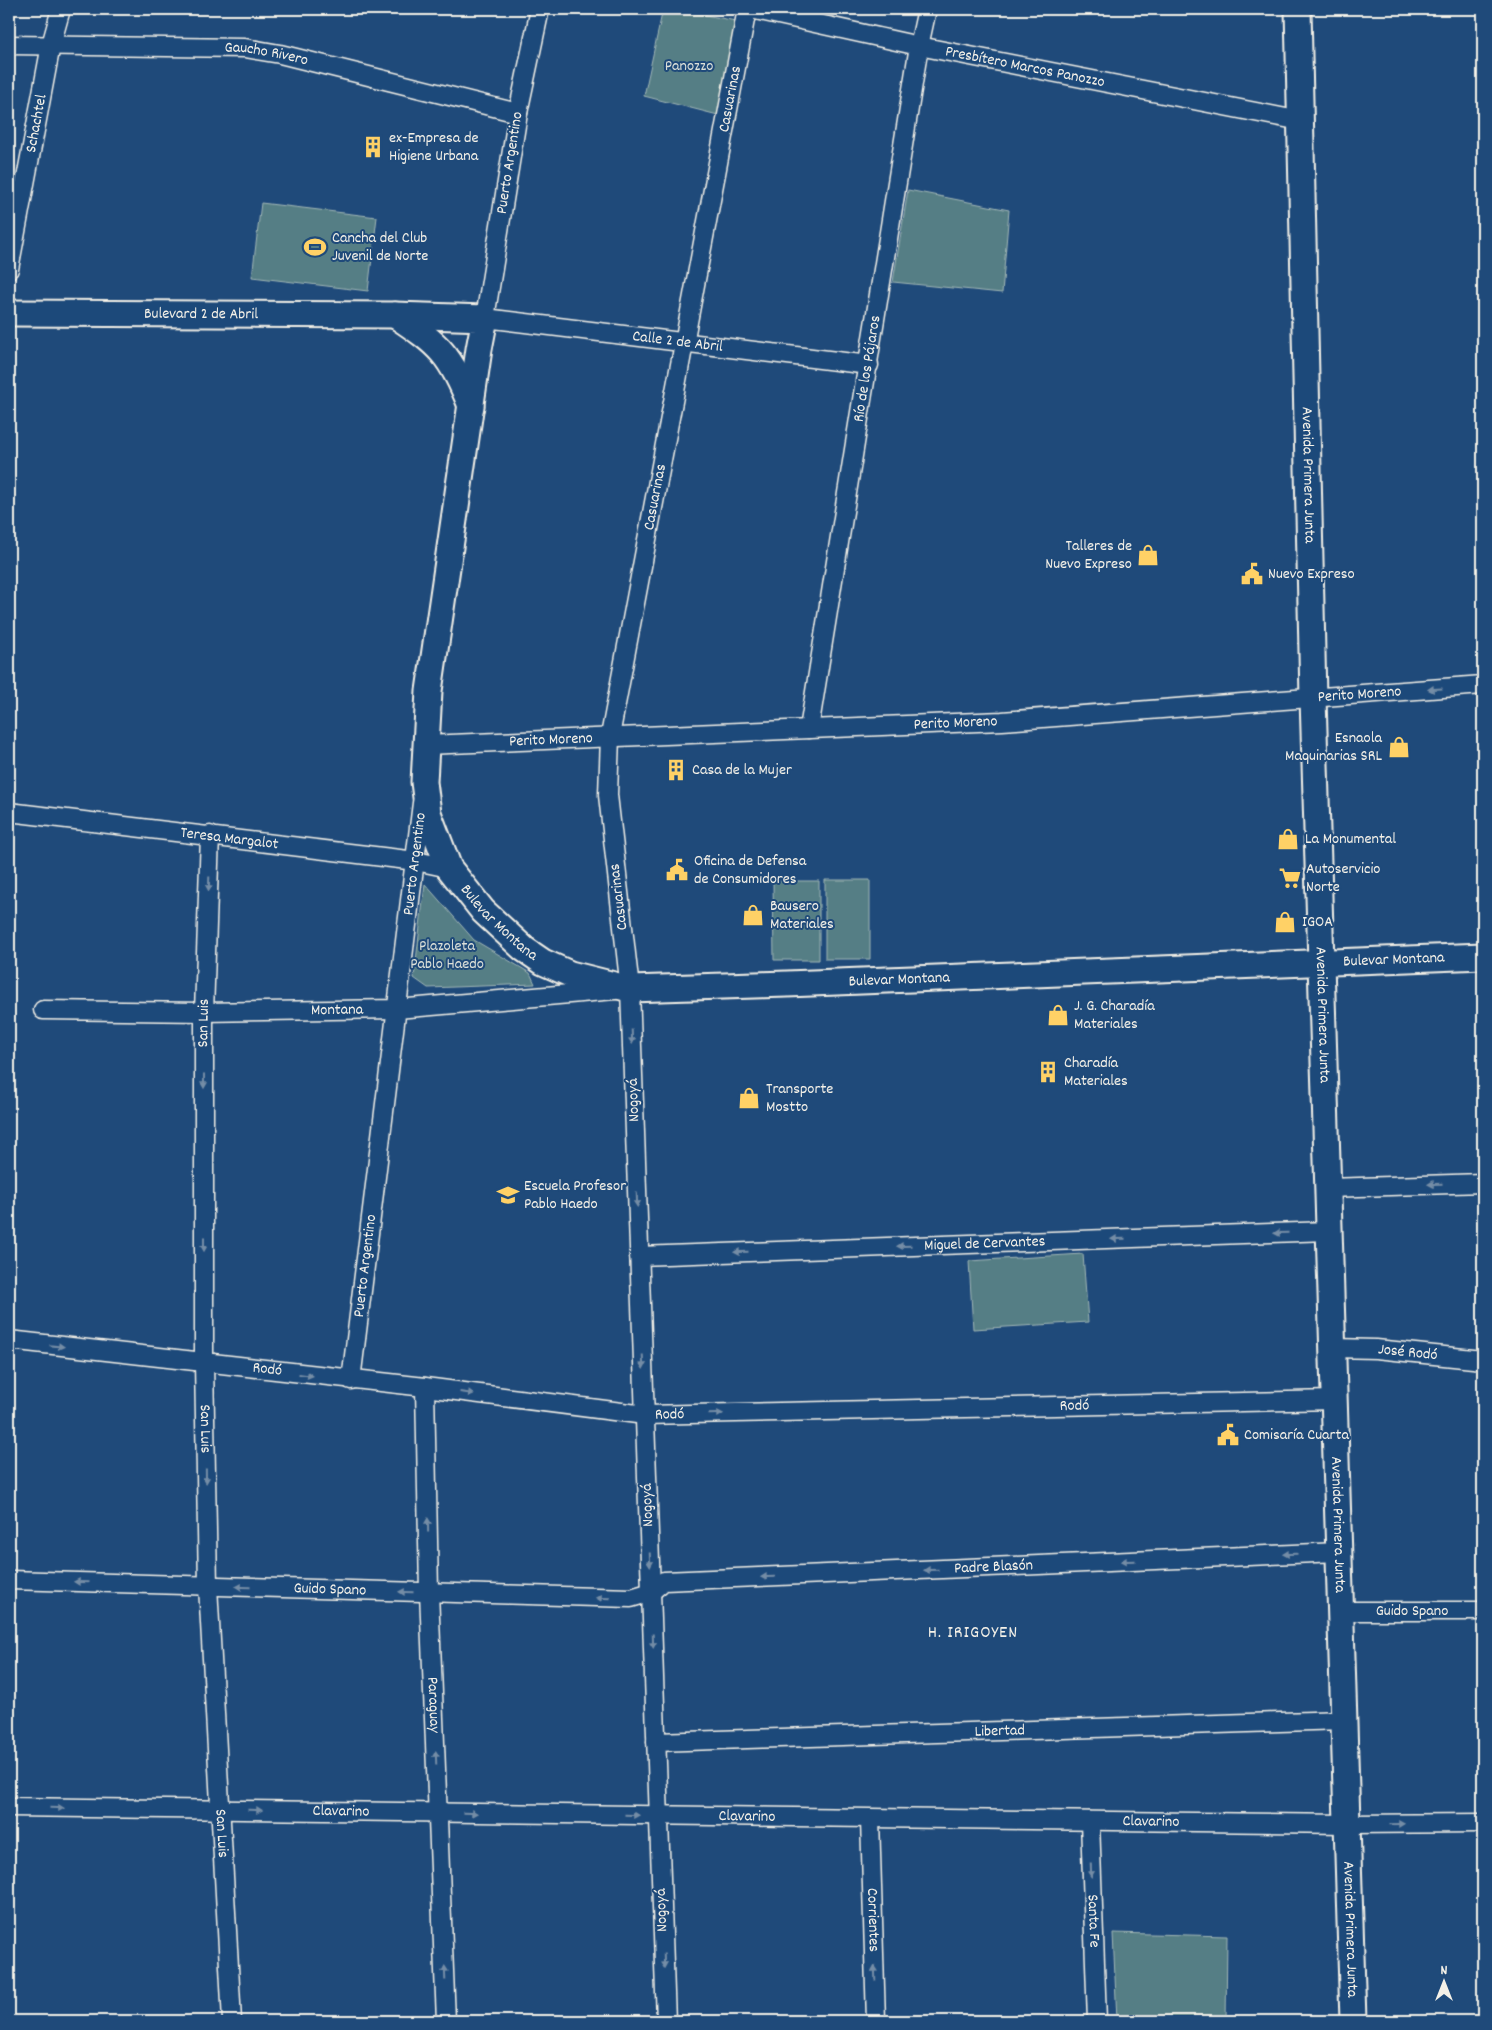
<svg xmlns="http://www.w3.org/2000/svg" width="1492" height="2030" font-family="Dekko,sans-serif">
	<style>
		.green { fill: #547e85; stroke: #a4b8b6 }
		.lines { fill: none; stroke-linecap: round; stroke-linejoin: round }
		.street-casing { stroke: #f4f1e8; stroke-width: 21 }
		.secondary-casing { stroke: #f4f1e8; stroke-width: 29 }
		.street { stroke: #1f4a7a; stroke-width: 18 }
		.secondary { stroke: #1f4a7a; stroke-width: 25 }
		.oneway { fill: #748da6 }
		.labels { text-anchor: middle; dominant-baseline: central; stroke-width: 4; stroke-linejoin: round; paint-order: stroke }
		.street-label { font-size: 16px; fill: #f4f1e8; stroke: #1f4a7a }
		.park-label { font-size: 16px; fill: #dce0d9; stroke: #1f4a7a }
		.poi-label { font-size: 16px; fill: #f4f1e8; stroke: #1f4a7a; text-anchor: start }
		.neighbourhood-label { font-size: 18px; letter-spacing: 1px; fill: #f4f1e8; stroke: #1f4a7a }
	</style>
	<rect width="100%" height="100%" fill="#1f4a7a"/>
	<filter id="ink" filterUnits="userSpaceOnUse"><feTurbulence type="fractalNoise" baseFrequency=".02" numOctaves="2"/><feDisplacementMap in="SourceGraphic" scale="10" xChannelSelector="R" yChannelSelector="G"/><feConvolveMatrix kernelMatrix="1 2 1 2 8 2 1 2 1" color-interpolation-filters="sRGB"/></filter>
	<g filter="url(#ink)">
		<path class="green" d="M663,9h11l62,12 -18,94 -74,-19z
			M908,190l101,20 -7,83 -109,-11z
			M261,203l116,14 -9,74 -116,-14z
			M825,880h45v79h-45z
			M773,881h46v79h-45z
			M425,884l49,56 56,33 5,11 -107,4 -14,-10z
			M1083,1254l5,68 -115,7 -4,-68z
			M1113,1933l114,3 -1,85h-109z"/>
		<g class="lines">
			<g class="street-casing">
				<g id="street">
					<path id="s1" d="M540,9l-22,104 -33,205 384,47"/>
					<path id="s2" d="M751,9l168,37 382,75"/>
					<path id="s3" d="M9,45l236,3 35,6 238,59"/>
					<path id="s4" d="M9,269l42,-224 10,-36"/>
					<path id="s5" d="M809,729l110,-683 8,-37"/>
					<path id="s6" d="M426,745l576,-24 481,-36"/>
					<path id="s7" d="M9,812l407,49 33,7"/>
					<path id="s8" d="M210,835l-6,177v350l4,224 24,435"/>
					<path id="s9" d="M43,1010l161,2 193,-3 218,-19"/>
					<path d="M1328,1188l155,-5"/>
					<path id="s10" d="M639,1256l690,-25"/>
					<path id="s11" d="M9,1340l416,47 220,28 690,-15"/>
					<path id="s12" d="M1333,1348l43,1 107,11"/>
					<path id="s13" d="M351,1380l71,-577"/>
					<path id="s14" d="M425,1387l4,205 17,429"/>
					<path id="s15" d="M9,1580l622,18 20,-6 13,-11 675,-29"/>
					<path id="s16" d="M1341,1611h142"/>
					<path id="s17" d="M656,1742l688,-22"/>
					<path id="s18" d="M9,1807l1339,17 135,-1"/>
					<path id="s19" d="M870,1819l6,202"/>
					<path id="s20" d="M1090,1821l7,200"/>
					<path id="s21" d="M666,2021l-36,-1032 -22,-194 2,-59 137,-727"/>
				</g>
			</g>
			<g class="secondary-casing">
				<g id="secondary">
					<path id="s22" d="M1298,9l15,689 40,1323"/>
					<path id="s23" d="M9,313l386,2 90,3 -6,31 -50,342 -5,91 4,31 21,55 34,43 41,38 19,13 27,12 60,15 157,-5 696,-28"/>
					<path d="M395,315c45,30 56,40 76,91"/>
				</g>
			</g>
			<use href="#street" class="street"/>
			<use href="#secondary" class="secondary"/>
		</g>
		<defs><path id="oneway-solid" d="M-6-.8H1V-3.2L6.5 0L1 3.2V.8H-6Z" transform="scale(1.25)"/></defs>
		<g class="oneway">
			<use href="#oneway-solid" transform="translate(1435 689) rotate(176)"/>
			<use href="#oneway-solid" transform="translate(209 884) rotate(92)"/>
			<use href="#oneway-solid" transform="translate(632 1037) rotate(88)"/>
			<use href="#oneway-solid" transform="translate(204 1081) rotate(90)"/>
			<use href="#oneway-solid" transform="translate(1435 1184) rotate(178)"/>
			<use href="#oneway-solid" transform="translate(637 1200) rotate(88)"/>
			<use href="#oneway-solid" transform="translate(1281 1233) rotate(178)"/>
			<use href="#oneway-solid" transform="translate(1118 1239) rotate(178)"/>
			<use href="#oneway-solid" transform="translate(204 1244) rotate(90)"/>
			<use href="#oneway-solid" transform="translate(904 1246) rotate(178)"/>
			<use href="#oneway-solid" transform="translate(741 1252) rotate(178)"/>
			<use href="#oneway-solid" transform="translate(57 1346) rotate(6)"/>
			<use href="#oneway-solid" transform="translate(643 1362) rotate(88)"/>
			<use href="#oneway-solid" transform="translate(306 1375) rotate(7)"/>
			<use href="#oneway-solid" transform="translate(467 1393) rotate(7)"/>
			<use href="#oneway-solid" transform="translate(716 1414) rotate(-1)"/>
			<use href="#oneway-solid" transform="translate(206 1476) rotate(89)"/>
			<use href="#oneway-solid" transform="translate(428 1525) rotate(-91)"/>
			<use href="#oneway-solid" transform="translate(1290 1554) rotate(178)"/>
			<use href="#oneway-solid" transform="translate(650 1560) rotate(88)"/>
			<use href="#oneway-solid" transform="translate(1128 1561) rotate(178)"/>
			<use href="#oneway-solid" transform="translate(931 1570) rotate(178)"/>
			<use href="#oneway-solid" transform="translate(768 1577) rotate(178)"/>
			<use href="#oneway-solid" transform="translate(81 1582) rotate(-178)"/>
			<use href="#oneway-solid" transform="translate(243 1587) rotate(-178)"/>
			<use href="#oneway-solid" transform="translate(406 1592) rotate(-178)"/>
			<use href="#oneway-solid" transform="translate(603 1598) rotate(-178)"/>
			<use href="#oneway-solid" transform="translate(653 1641) rotate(88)"/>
			<use href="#oneway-solid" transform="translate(436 1758) rotate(-92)"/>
			<use href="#oneway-solid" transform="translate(57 1808) rotate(1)"/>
			<use href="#oneway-solid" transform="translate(255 1810) rotate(1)"/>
			<use href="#oneway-solid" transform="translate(470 1813) rotate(1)"/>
			<use href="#oneway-solid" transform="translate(632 1815) rotate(1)"/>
			<use href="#oneway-solid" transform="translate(1397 1824) rotate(-1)"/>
			<use href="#oneway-solid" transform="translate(1091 1870) rotate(88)"/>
			<use href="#oneway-solid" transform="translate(664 1961) rotate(88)"/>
			<use href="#oneway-solid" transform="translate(445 1973) rotate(-92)"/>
			<use href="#oneway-solid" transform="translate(875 1973) rotate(-92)"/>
		</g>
	</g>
	<defs>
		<g id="building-bare" transform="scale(1.725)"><path d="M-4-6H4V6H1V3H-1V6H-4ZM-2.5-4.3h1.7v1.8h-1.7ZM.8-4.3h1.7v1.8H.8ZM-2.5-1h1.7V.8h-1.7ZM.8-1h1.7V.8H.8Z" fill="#ffd166" stroke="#1f4a7a" stroke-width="2.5" paint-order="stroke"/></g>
		<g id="stadium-bare" transform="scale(1.725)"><path d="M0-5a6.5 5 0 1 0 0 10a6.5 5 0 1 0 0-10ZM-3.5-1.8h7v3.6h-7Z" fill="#ffd166" stroke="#1f4a7a" stroke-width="2.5" paint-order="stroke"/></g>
		<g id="shop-bare" transform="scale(1.725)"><path d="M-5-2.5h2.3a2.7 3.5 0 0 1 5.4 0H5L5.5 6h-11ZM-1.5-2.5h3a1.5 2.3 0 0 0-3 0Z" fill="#ffd166" stroke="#1f4a7a" stroke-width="2.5" paint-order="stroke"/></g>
		<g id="civic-bare" transform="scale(1.725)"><path d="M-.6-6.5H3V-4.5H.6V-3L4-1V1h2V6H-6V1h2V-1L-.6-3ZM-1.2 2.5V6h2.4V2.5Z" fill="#ffd166" stroke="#1f4a7a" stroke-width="2.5" paint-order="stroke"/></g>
		<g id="supermarket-bare" transform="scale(1.725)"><path d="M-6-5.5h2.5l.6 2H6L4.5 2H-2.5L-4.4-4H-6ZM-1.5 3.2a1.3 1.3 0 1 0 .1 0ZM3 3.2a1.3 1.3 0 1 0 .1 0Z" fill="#ffd166" stroke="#1f4a7a" stroke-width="2.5" paint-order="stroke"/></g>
		<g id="school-bare" transform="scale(1.725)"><path d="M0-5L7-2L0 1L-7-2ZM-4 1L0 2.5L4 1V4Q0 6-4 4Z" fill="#ffd166" stroke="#1f4a7a" stroke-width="2.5" paint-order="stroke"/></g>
	</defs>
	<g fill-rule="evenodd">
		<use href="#building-bare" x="373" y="147"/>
		<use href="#stadium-bare" x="315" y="247"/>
		<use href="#shop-bare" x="1148" y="555"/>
		<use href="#civic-bare" x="1252" y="574"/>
		<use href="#shop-bare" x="1399" y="747"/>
		<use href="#building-bare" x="676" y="770"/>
		<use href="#shop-bare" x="1288" y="839"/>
		<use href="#civic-bare" x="677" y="870"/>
		<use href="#supermarket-bare" x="1290" y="878"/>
		<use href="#shop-bare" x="753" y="915"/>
		<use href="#shop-bare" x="1285" y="922"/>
		<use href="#shop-bare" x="1058" y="1015"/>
		<use href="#building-bare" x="1048" y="1072"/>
		<use href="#shop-bare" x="749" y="1098"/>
		<use href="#school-bare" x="508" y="1195"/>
		<use href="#civic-bare" x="1228" y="1435"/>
	</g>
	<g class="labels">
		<g class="street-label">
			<text stroke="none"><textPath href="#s3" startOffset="258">Gaucho Rivero</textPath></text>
			<text stroke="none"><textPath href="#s2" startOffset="280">Presbítero Marcos Panozzo</textPath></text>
			<text stroke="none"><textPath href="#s21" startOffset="1935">Casuarinas</textPath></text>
			<text stroke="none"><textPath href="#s4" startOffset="148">Schachtel</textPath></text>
			<text transform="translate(510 163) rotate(-81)">Puerto Argentino</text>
			<text stroke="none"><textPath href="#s23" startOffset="192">Bulevard 2 de Abril</textPath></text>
			<text stroke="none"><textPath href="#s1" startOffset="508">Calle 2 de Abril</textPath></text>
			<text stroke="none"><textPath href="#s5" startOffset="365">Río de los Pájaros</textPath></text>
			<text stroke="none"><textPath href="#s22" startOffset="466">Avenida Primera Junta</textPath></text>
			<text stroke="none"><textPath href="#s21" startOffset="1530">Casuarinas</textPath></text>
			<text stroke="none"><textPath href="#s6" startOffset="935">Perito Moreno</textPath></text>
			<text stroke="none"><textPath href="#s6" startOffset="530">Perito Moreno</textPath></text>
			<text stroke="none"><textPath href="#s6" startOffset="125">Perito Moreno</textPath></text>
			<text stroke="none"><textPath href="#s7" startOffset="222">Teresa Margalot</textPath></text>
			<text stroke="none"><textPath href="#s13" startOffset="520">Puerto Argentino</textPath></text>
			<text transform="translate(619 897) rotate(-97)">Casuarinas</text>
			<text stroke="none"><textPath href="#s23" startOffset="1109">Bulevar Montana</textPath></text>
			<text stroke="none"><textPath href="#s23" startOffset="2024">Bulevar Montana</textPath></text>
			<text stroke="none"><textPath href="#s23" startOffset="1529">Bulevar Montana</textPath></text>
			<text stroke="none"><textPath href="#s9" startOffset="294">Montana</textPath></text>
			<text stroke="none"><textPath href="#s22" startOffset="1006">Avenida Primera Junta</textPath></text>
			<text transform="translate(204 1023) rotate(-89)">San Luis</text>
			<text transform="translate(634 1100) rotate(-92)">Nogoyá</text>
			<text stroke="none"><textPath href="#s10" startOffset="346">Miguel de Cervantes</textPath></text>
			<text stroke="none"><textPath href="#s13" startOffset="115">Puerto Argentino</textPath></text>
			<text stroke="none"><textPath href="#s12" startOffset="75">José Rodó</textPath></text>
			<text stroke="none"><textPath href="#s11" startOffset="260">Rodó</textPath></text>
			<text stroke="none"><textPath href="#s11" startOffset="1070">Rodó</textPath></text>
			<text stroke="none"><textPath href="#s11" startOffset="665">Rodó</textPath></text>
			<text stroke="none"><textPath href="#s8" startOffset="594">San Luis</textPath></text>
			<text transform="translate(648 1505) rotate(-92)">Nogoyá</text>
			<text stroke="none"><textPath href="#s22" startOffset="1516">Avenida Primera Junta</textPath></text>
			<text stroke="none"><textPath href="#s15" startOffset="990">Padre Blasón</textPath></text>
			<text stroke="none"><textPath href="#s15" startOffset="321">Guido Spano</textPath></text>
			<text stroke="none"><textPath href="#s16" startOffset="71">Guido Spano</textPath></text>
			<text stroke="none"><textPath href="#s14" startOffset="318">Paraguay</textPath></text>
			<text stroke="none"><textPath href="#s17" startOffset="344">Libertad</textPath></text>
			<text stroke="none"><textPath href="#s18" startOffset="332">Clavarino</textPath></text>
			<text stroke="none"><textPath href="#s18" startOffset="738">Clavarino</textPath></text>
			<text stroke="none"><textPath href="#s18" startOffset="1142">Clavarino</textPath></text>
			<text stroke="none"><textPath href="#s8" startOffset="999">San Luis</textPath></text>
			<text transform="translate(662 1910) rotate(-92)">Nogoyá</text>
			<text stroke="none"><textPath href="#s19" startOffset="101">Corrientes</textPath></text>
			<text stroke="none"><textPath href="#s20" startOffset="100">Santa Fe</textPath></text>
			<text stroke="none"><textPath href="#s22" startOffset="1921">Avenida Primera Junta</textPath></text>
		</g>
		<g class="park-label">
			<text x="689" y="66">Panozzo</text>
			<text x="447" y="946">Plazoleta<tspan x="447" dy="18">Pablo Haedo</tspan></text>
		</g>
		<g class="poi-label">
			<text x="389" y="138">ex-Empresa de<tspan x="389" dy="18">Higiene Urbana</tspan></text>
			<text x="332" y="238">Cancha del Club<tspan x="332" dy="18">Juvenil de Norte</tspan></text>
			<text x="1132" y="546" text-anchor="end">Talleres de<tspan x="1132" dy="18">Nuevo Expreso</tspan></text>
			<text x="1268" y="574">Nuevo Expreso</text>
			<text x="1382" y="738" text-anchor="end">Esnaola<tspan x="1382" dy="18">Maquinarias SRL</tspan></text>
			<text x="692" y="770">Casa de la Mujer</text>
			<text x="1305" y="839">La Monumental</text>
			<text x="694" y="861">Oficina de Defensa<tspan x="694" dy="18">de Consumidores</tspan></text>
			<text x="1306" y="869">Autoservicio<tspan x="1306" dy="18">Norte</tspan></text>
			<text x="770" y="906">Bausero<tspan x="770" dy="18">Materiales</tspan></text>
			<text x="1302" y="922">IGOA</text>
			<text x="1074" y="1006">J. G. Charadía<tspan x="1074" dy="18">Materiales</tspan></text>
			<text x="1064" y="1063">Charadía<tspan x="1064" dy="18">Materiales</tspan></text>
			<text x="766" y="1089">Transporte<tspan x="766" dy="18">Mostto</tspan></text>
			<text x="524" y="1186">Escuela Profesor<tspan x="524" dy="18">Pablo Haedo</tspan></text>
			<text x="1244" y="1435">Comisaría Cuarta</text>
		</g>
		<g class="neighbourhood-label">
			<text x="973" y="1633">H. IRIGOYEN</text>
		</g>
	</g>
	<rect width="1492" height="2030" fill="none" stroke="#1f4a7a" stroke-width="30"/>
	<rect x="15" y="15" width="1462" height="2000" fill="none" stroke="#f4f1e8" stroke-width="2" filter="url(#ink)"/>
	<g transform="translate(1444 1982)" stroke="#1f4a7a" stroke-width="4" paint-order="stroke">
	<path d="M0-4L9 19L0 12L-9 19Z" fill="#f4f1e8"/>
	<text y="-8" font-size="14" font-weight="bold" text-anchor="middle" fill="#f4f1e8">N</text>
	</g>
</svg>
